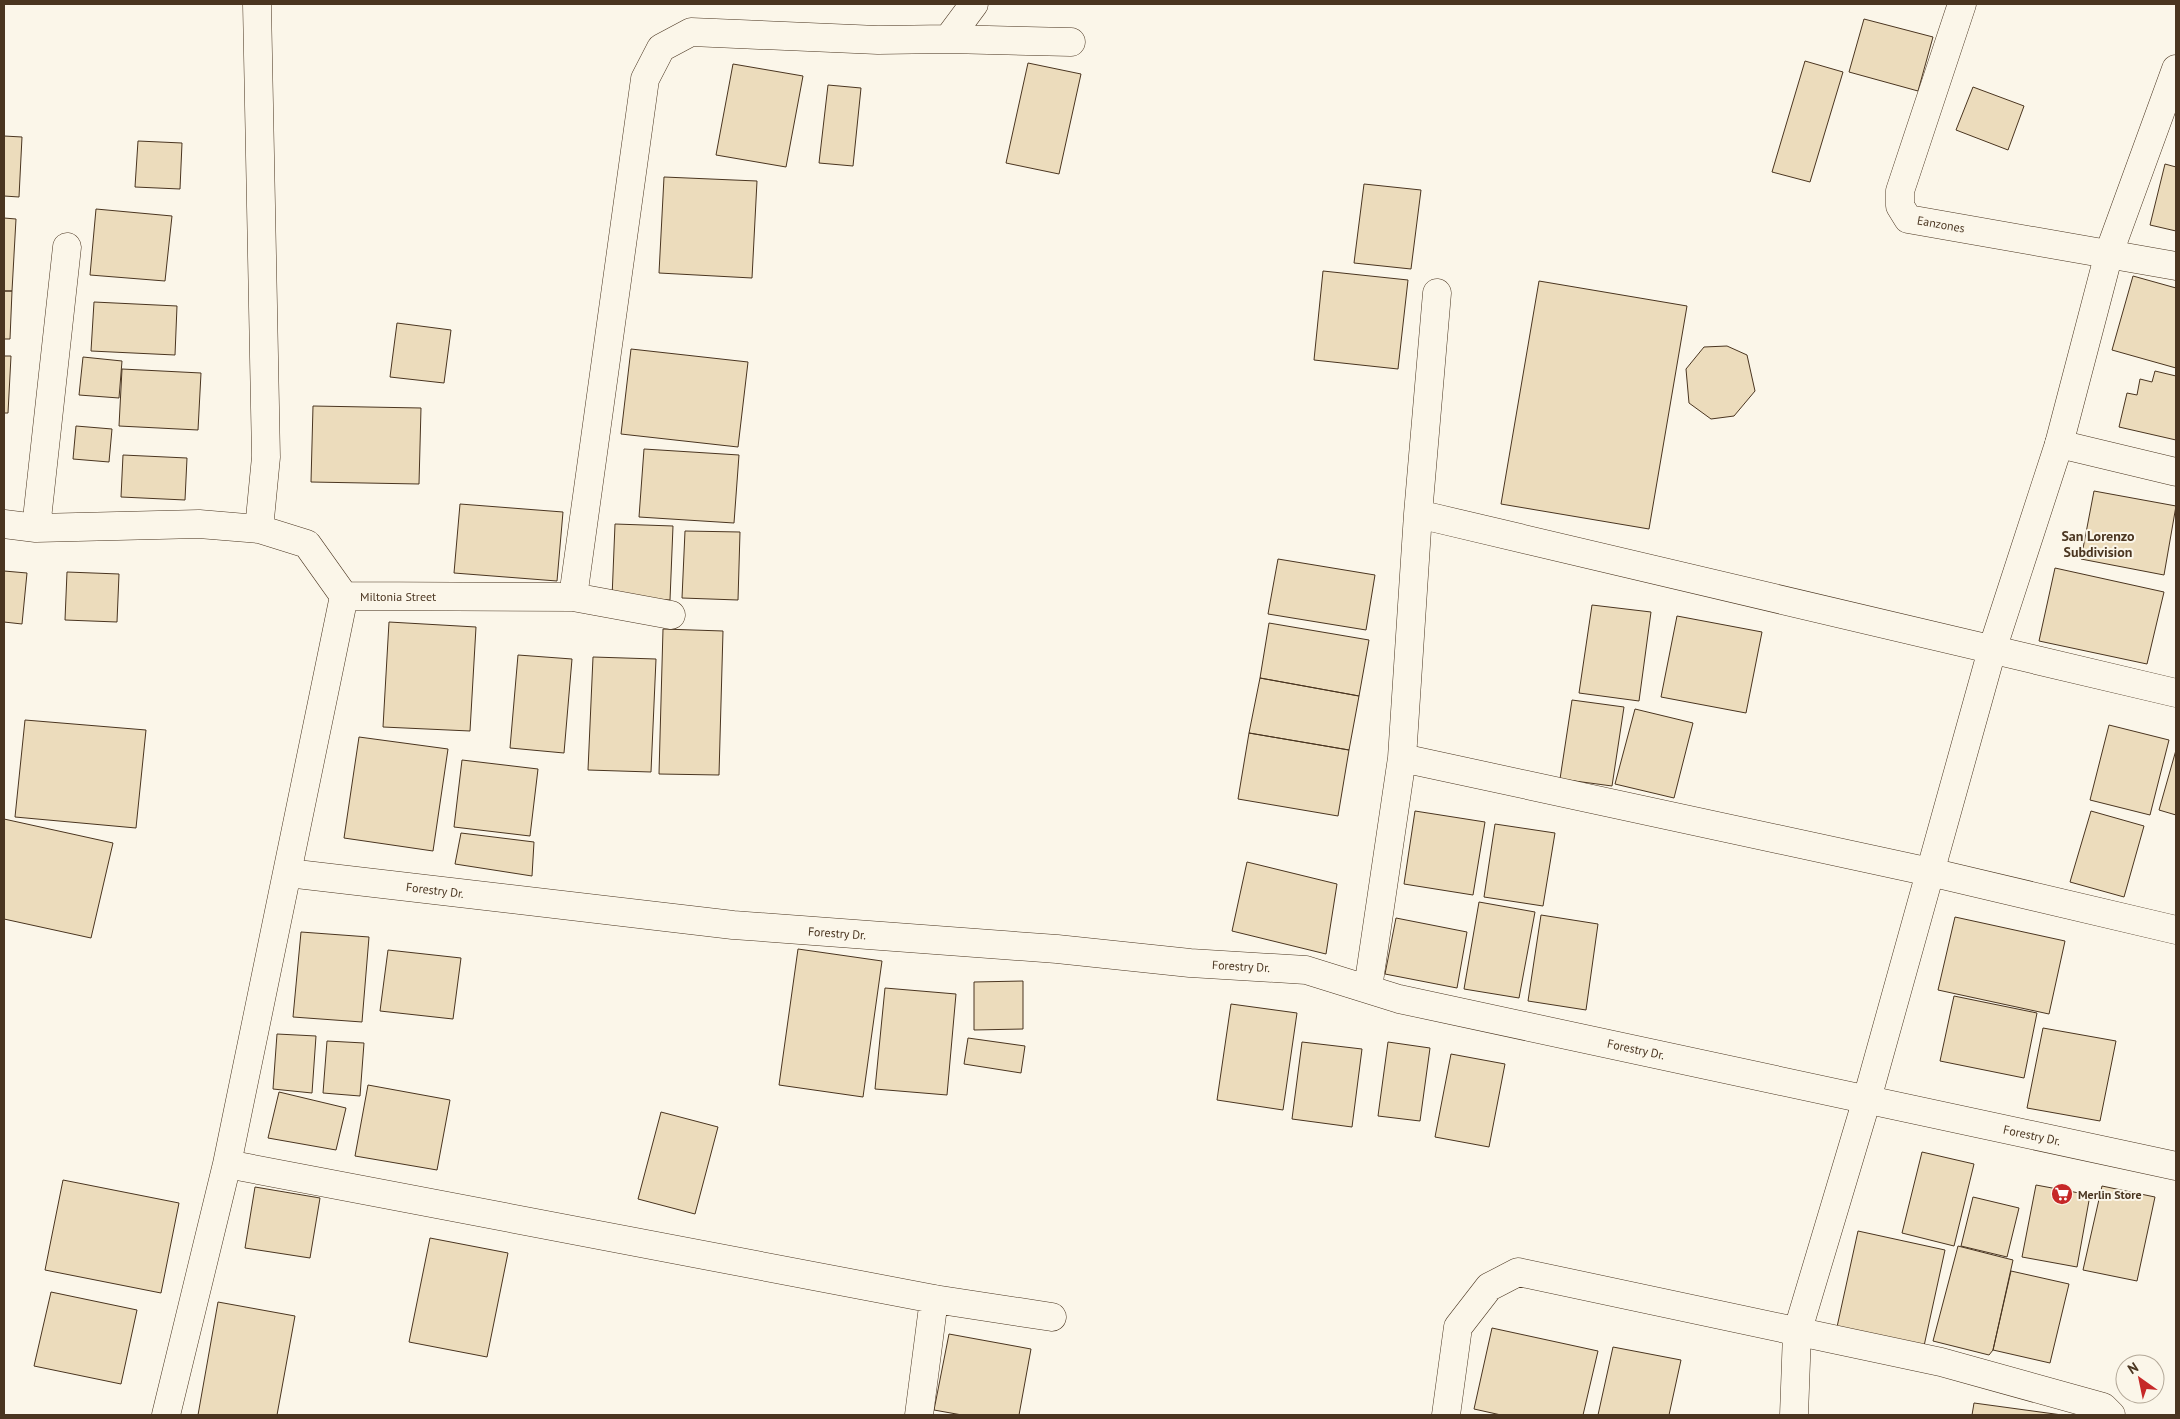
<svg xmlns="http://www.w3.org/2000/svg" width="2180" height="1419" font-family="'PT Sans',sans-serif">
	<style>
		.building { fill: #ecdcbc; stroke: #4a3520 }
		.lines { fill: none; stroke-linecap: round; stroke-linejoin: round }
		.street-casing { stroke: #4a3520; stroke-width: 29 }
		.secondary-casing { stroke: #4a3520; stroke-width: 29 }
		.street { stroke: #fbf6e9; stroke-width: 28 }
		.secondary { stroke: #fbf6e9; stroke-width: 28 }
		.labels { text-anchor: middle; dominant-baseline: central; stroke-width: 4; stroke-linejoin: round; paint-order: stroke }
		.street-label { font-size: 12px; fill: #4a3520; stroke: #fbf6e9 }
		.poi-label { font-size: 12px; font-weight: bold; fill: #4a3520; stroke: #fbf6e9; text-anchor: start }
		.neighbourhood-label { font-size: 14px; font-weight: bold; fill: #4a3520; stroke: #fbf6e9 }
	</style>
	<rect width="100%" height="100%" fill="#fbf6e9"/>
	<path class="building" d="M1864,19l69,18 -15,54 -69,-19z
		M1805,61l38,11 -33,110 -38,-10z
		M1028,63l53,11 -22,100 -53,-11z
		M733,64l70,12 -17,91 -70,-12z
		M828,85l33,3 -8,78 -34,-3z
		M1973,87l51,19 -16,44 -52,-20z
		M4,136l18,1 -3,60 -15,-1z
		M138,141l44,2 -2,46 -45,-2z
		M2165,164l11,3v64l-26,-6z
		M664,177l93,4 -5,97 -93,-5z
		M1364,184l57,6 -10,79 -57,-6z
		M96,209l76,7 -7,65 -75,-6z
		M4,218l12,1 -4,72h-8z
		M1323,271l85,9 -10,89 -84,-9z
		M2133,276l43,12v80l-64,-18z
		M1539,281l148,25 -38,223 -148,-25z
		M4,291h8l-2,48h-6z
		M94,302l83,4 -2,49 -84,-4z
		M397,323l54,7 -7,53 -54,-6z
		M1727,346l20,9 8,36 -21,25 -23,3 -22,-16 -3,-34 18,-22z
		M631,349l117,13 -10,85 -117,-13z
		M4,356h7l-3,57h-4z
		M83,357l39,4 -3,37 -40,-3z
		M122,369l79,4 -3,57 -79,-4z
		M2155,371l21,5v64l-57,-13 8,-34 10,2 3,-16 12,3z
		M313,406l108,2 -2,76 -108,-2z
		M76,426l36,3 -3,33 -36,-3z
		M644,449l95,6 -5,68 -95,-6z
		M123,455l64,3 -2,42 -64,-3z
		M2094,491l82,15 -12,69 -83,-16z
		M460,504l103,8 -6,69 -103,-8z
		M615,524l58,2 -3,74 -58,-2z
		M685,531l55,1 -2,68 -56,-2z
		M1278,559l97,16 -9,55 -98,-16z
		M2055,568l109,24 -17,72 -108,-23z
		M4,571l23,2 -5,51 -18,-2z
		M67,572l52,2 -2,48 -52,-2z
		M1592,605l59,7 -12,89 -60,-8z
		M1677,616l85,16 -16,81 -85,-16z
		M389,622l87,5 -6,104 -87,-4z
		M1269,623l100,17 -10,56 -99,-18z
		M663,629l60,2 -4,144 -60,-1z
		M518,655l54,4 -8,94 -54,-5z
		M593,657l63,2 -5,113 -63,-2z
		M1260,678l99,18 -10,54 -100,-17z
		M1572,700l52,7 -12,79 -52,-7z
		M1635,709l58,14 -19,75 -59,-14z
		M25,720l121,10 -10,98 -121,-11z
		M2109,725l60,15 -19,75 -60,-15z
		M1249,733l100,17 -11,66 -100,-17z
		M359,737l89,12 -15,102 -89,-13z
		M2176,750v65l-17,-5z
		M462,760l76,9 -8,67 -76,-9z
		M1415,811l70,11 -12,73 -69,-11z
		M2091,811l53,15 -20,71 -54,-15z
		M4,819l109,24 -22,95 -87,-19z
		M1495,824l60,9 -12,73 -59,-9z
		M461,833l73,9 -2,34 -77,-12z
		M1247,862l90,22 -11,70 -94,-23z
		M1479,902l56,10 -16,86 -55,-9z
		M1541,915l57,9 -12,86 -58,-9z
		M1955,917l110,24 -16,73 -111,-24z
		M1396,918l71,14 -10,56 -72,-14z
		M301,932l68,5 -7,85 -69,-5z
		M798,949l84,12 -19,136 -84,-12z
		M388,950l73,8 -8,61 -73,-8z
		M1023,981v48l-49,1v-48z
		M885,988l71,6 -9,101 -72,-6z
		M1954,996l83,17 -13,65 -84,-17z
		M1231,1004l66,9 -14,97 -66,-10z
		M2043,1028l73,13 -16,80 -73,-13z
		M277,1034l39,2 -4,57 -39,-4z
		M968,1038l57,8 -4,27 -57,-9z
		M327,1041l37,2 -4,53 -37,-3z
		M1302,1042l60,7 -10,78 -60,-8z
		M1388,1042l42,6 -10,73 -42,-5z
		M1451,1054l54,10 -16,83 -54,-10z
		M368,1085l82,15 -13,70 -82,-14z
		M279,1092l67,16 -10,42 -68,-12z
		M661,1112l57,15 -23,87 -57,-15z
		M1922,1152l52,12 -20,82 -52,-13z
		M63,1180l116,23 -18,90 -116,-23z
		M2036,1185l54,10 -13,72 -55,-10z
		M2102,1186l53,11 -18,84 -54,-11z
		M255,1187l65,11 -10,60 -65,-10z
		M1973,1197l46,11 -12,49 -46,-11z
		M1858,1231l87,19 -21,96 -87,-19z
		M430,1238l78,15 -21,104 -78,-15z
		M1958,1246l55,14 -20,90 -4,5 -56,-14z
		M2011,1271l58,13 -19,79 -57,-13z
		M51,1292l86,18 -16,74 -87,-18z
		M218,1302l77,14 -18,99h-79z
		M1492,1328l106,23 -15,64h-82l-27,-6z
		M949,1334l82,15 -12,66h-57l-28,-5z
		M1613,1347l68,13 -12,55h-71z
		M1974,1403l88,12h-90z"/>
	<g class="lines">
		<g class="street-casing">
			<path id="street" d="M257,4l9,453 -7,72
				M1962,4l-62,187v15l8,13 268,47
				M948,39l123,3
				M2059,444l117,28
				M1418,514l758,179
				M4,524l32,4 163,-4 60,5 48,15 37,52 229,1 98,18
				M36,528l31,-281
				M573,597l72,-518 16,-31 30,-16 187,8 70,-1 26,-35
				M1402,758l528,114 246,58
				M288,873l445,52 324,24 133,14 116,7 93,29 777,167
				M1368,988l34,-230 16,-244 19,-221
				M227,1164l707,135 118,18
				M166,1415l61,-251 117,-568
				M919,1415l15,-116
				M1446,1415l12,-88 31,-40 29,-15 423,90 162,45 8,8"/>
		</g>
		<g class="secondary-casing">
			<path id="secondary" d="M1794,1415l3,-82 70,-234 125,-449 67,-206 50,-191 67,-184"/>
		</g>
		<use href="#street" class="street"/>
		<use href="#secondary" class="secondary"/>
	</g>
	<defs>
		<g id="supermarket-disc" transform="scale(1.125)"><circle r="9.5" fill="#c62828" stroke="#fbf6e9"/><path d="M-6-5.5h2.5l.6 2H6L4.5 2H-2.5L-4.4-4H-6ZM-1.5 3.2a1.3 1.3 0 1 0 .1 0ZM3 3.2a1.3 1.3 0 1 0 .1 0Z" fill="#fff"/></g>
	</defs>
	<g fill-rule="evenodd">
		<use href="#supermarket-disc" x="2062" y="1194"/>
	</g>
	<g class="labels">
		<g class="street-label">
			<text transform="translate(1941 224) rotate(10)">Eanzones</text>
			<text x="398" y="596">Miltonia Street</text>
			<text transform="translate(435 890) rotate(7)">Forestry Dr.</text>
			<text transform="translate(837 933) rotate(4)">Forestry Dr.</text>
			<text transform="translate(1241 966) rotate(3)">Forestry Dr.</text>
			<text transform="translate(1636 1049) rotate(12)">Forestry Dr.</text>
			<text transform="translate(2032 1135) rotate(12)">Forestry Dr.</text>
		</g>
		<g class="poi-label">
			<text x="2078" y="1194">Merlin Store</text>
		</g>
		<g class="neighbourhood-label">
			<text x="2098" y="536">San Lorenzo<tspan x="2098" dy="16">Subdivision</tspan></text>
		</g>
	</g>
	<rect width="2180" height="1419" fill="none" stroke="#4a3520" stroke-width="10"/>
	<g transform="translate(2140 1379) rotate(327)"><circle r="24" fill="#fbf6e9" stroke="#b4a999"/>
	<path d="M0-4L9 19L0 12L-9 19Z" fill="#c62828"/>
	<text y="-8" font-size="14" font-weight="bold" text-anchor="middle" fill="#4a3520">N</text>
	</g>
</svg>
